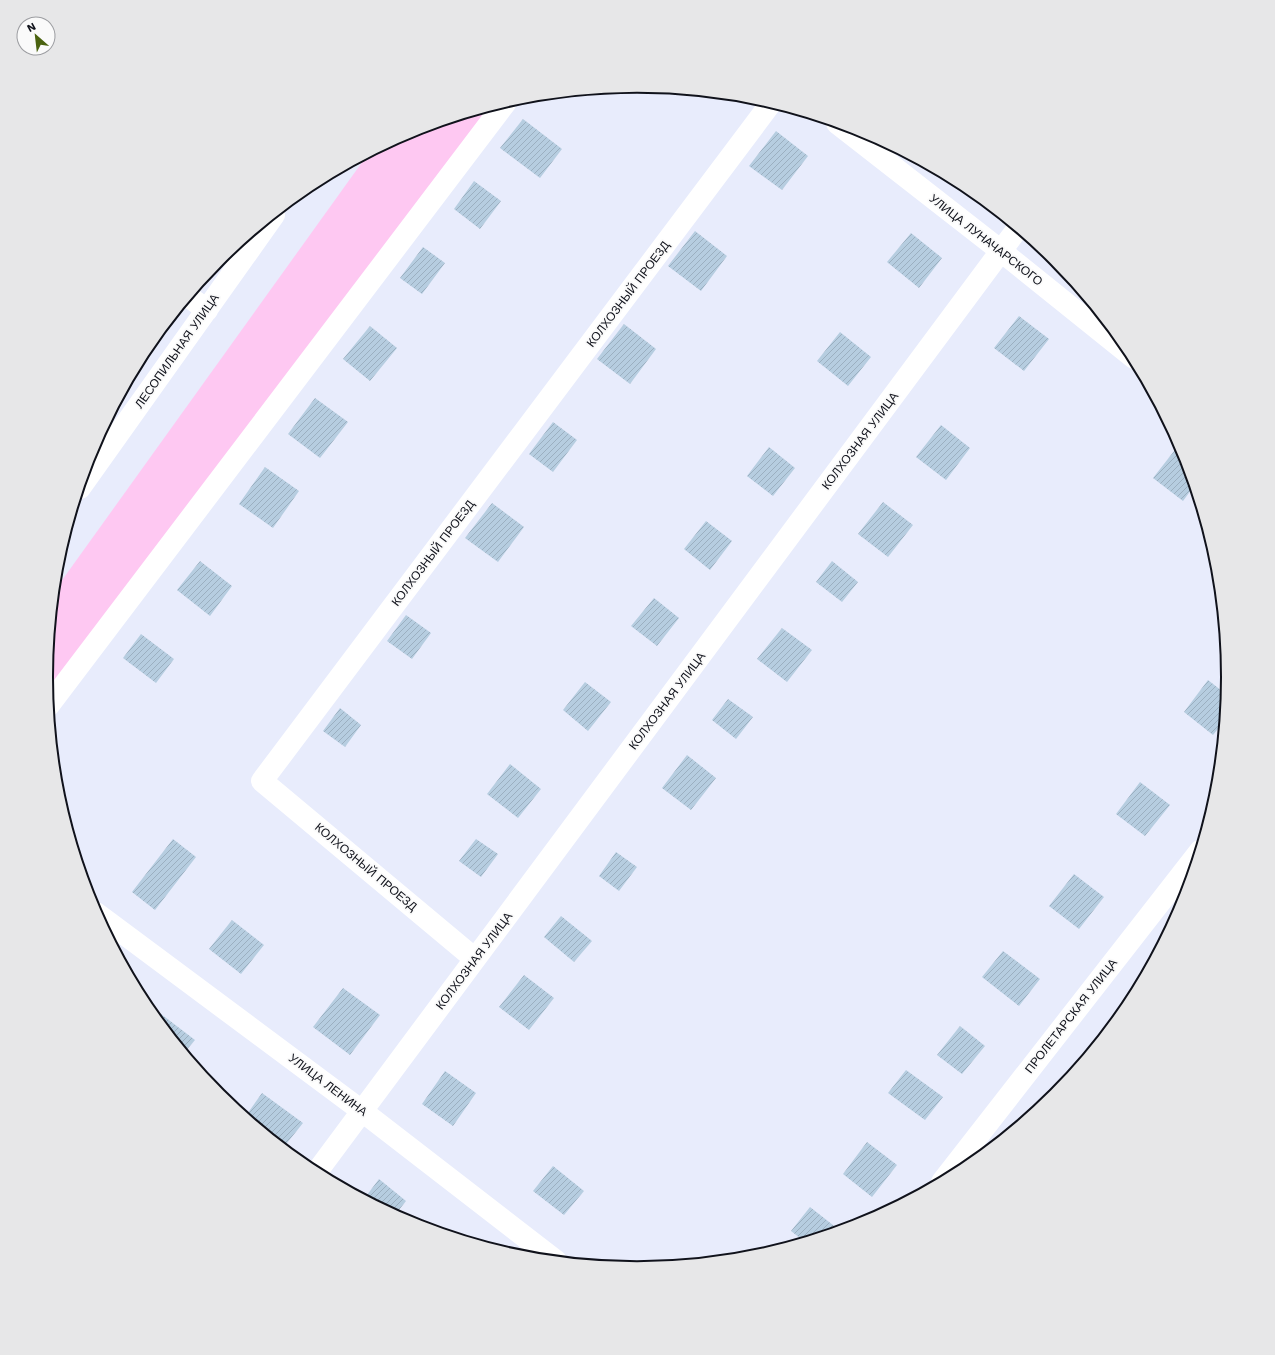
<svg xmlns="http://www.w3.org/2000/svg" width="1275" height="1355" font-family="'Work Sans',sans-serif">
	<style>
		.grass { fill: #fec8f2 }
		.building { fill: url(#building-hatch) }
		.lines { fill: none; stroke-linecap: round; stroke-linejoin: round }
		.minor { stroke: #fff; stroke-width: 22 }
		.labels { text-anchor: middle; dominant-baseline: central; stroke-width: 3.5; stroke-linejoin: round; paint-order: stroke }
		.street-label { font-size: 12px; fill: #10121b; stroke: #fafafa }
		.rim { fill: none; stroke: #10121b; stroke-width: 2 }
	</style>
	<defs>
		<pattern id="building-hatch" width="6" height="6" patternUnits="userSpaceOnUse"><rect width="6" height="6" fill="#b6cde0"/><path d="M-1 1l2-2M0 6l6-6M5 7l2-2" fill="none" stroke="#9bafc0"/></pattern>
	</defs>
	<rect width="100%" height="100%" fill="#e8ecfc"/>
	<path class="grass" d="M488,108l-440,586 -2,-17 9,-87 313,-436 43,-23z"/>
	<path class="building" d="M523,119l39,30 -22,29 -40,-30z
		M776,131l32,25 -26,34 -33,-24z
		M474,181l27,20 -21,28 -26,-20z
		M695,231l32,25 -26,35 -33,-25z
		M911,233l31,25 -23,30 -32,-26z
		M423,247l22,16 -23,31 -22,-16z
		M1019,316l30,23 -25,32 -30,-23z
		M624,324l32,25 -26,35 -33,-25z
		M370,326l27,22 -27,33 -27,-22z
		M840,332l31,25 -23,29 -31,-25z
		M315,398l33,24 -28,36 -32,-24z
		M553,422l24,18 -24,32 -24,-18z
		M941,425l29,23 -24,32 -30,-23z
		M1178,446l6,5 10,35 -11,15 -30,-23z
		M769,447l26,21 -22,28 -26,-20z
		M265,467l34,24 -26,37 -34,-24z
		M883,502l30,23 -25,32 -30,-23z
		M492,503l32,24 -26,35 -33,-24z
		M706,521l26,20 -22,29 -26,-21z
		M200,561l32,25 -22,30 -33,-26z
		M832,561l26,21 -16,20 -26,-20z
		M654,598l25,20 -22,28 -26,-20z
		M406,615l25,18 -19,26 -25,-18z
		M782,628l30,22 -25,32 -30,-23z
		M141,634l33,25 -18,24 -33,-25z
		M1208,680l19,15 -2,25 -12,15 -29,-23z
		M585,682l26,20 -23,29 -25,-21z
		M728,699l25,18 -17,22 -24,-19z
		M340,708l21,17 -16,22 -22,-16z
		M687,755l29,23 -25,32 -29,-22z
		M510,764l31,25 -23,29 -31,-24z
		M1140,782l30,23 -25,31 -29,-22z
		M173,839l23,18 -41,53 -23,-18z
		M476,839l22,15 -17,23 -22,-16z
		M616,852l21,15 -18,24 -20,-15z
		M1074,874l30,23 -25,32 -30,-23z
		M561,916l31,25 -18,21 -30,-25z
		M232,920l32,25 -23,29 -32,-25z
		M1003,951l37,28 -21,27 -37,-29z
		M524,975l30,23 -25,32 -30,-23z
		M343,988l37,27 -30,40 -37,-28z
		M161,1014l34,26 -11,13 -28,-34z
		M960,1026l25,20 -23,28 -25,-19z
		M906,1070l37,27 -18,23 -37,-27z
		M445,1071l31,22 -23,33 -31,-22z
		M262,1093l41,30 -20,25 -38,-31z
		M867,1142l30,23 -25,32 -29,-23z
		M553,1166l31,25 -20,24 -31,-24z
		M379,1179l27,22 -11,14 -31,-16z
		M810,1207l28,22 -3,4 -30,9 -14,-11z"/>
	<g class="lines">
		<path class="minor" d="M837,123l164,128 133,107
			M189,297l18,13
			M80,488l194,-273
			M49,705l457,-603
			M96,913l266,198 194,150
			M475,959l-213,-178 509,-678
			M316,1173l702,-945
			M942,1182l258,-331"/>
	</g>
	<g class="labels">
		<g class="street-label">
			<text transform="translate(986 240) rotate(38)">УЛИЦА ЛУНАЧАРСКОГО</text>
			<text transform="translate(628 294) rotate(-53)">КОЛХОЗНЫЙ ПРОЕЗД</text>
			<text transform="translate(177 351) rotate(-55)">ЛЕСОПИЛЬНАЯ УЛИЦА</text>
			<text transform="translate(860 441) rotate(-53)">КОЛХОЗНАЯ УЛИЦА</text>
			<text transform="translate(433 553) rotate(-53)">КОЛХОЗНЫЙ ПРОЕЗД</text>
			<text transform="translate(667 701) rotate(-53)">КОЛХОЗНАЯ УЛИЦА</text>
			<text transform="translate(366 867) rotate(40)">КОЛХОЗНЫЙ ПРОЕЗД</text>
			<text transform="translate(474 961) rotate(-53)">КОЛХОЗНАЯ УЛИЦА</text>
			<text transform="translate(1071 1016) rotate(-52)">ПРОЛЕТАРСКАЯ УЛИЦА</text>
			<text transform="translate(328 1085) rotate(37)">УЛИЦА ЛЕНИНА</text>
		</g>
	</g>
	<path d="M0 0H1275V1355H0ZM53 677a584 584 0 1 1 1168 0a584 584 0 1 1-1168 0Z" fill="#e7e7e8" fill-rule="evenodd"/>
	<path class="rim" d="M53 677a584 584 0 1 1 1168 0a584 584 0 1 1-1168 0Z"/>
	<g transform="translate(36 36) rotate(332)"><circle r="19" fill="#fafafa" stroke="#9c9da1"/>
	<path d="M0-3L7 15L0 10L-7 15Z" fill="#4a620f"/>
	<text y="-6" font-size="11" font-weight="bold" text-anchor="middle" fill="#10121b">N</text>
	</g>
</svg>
